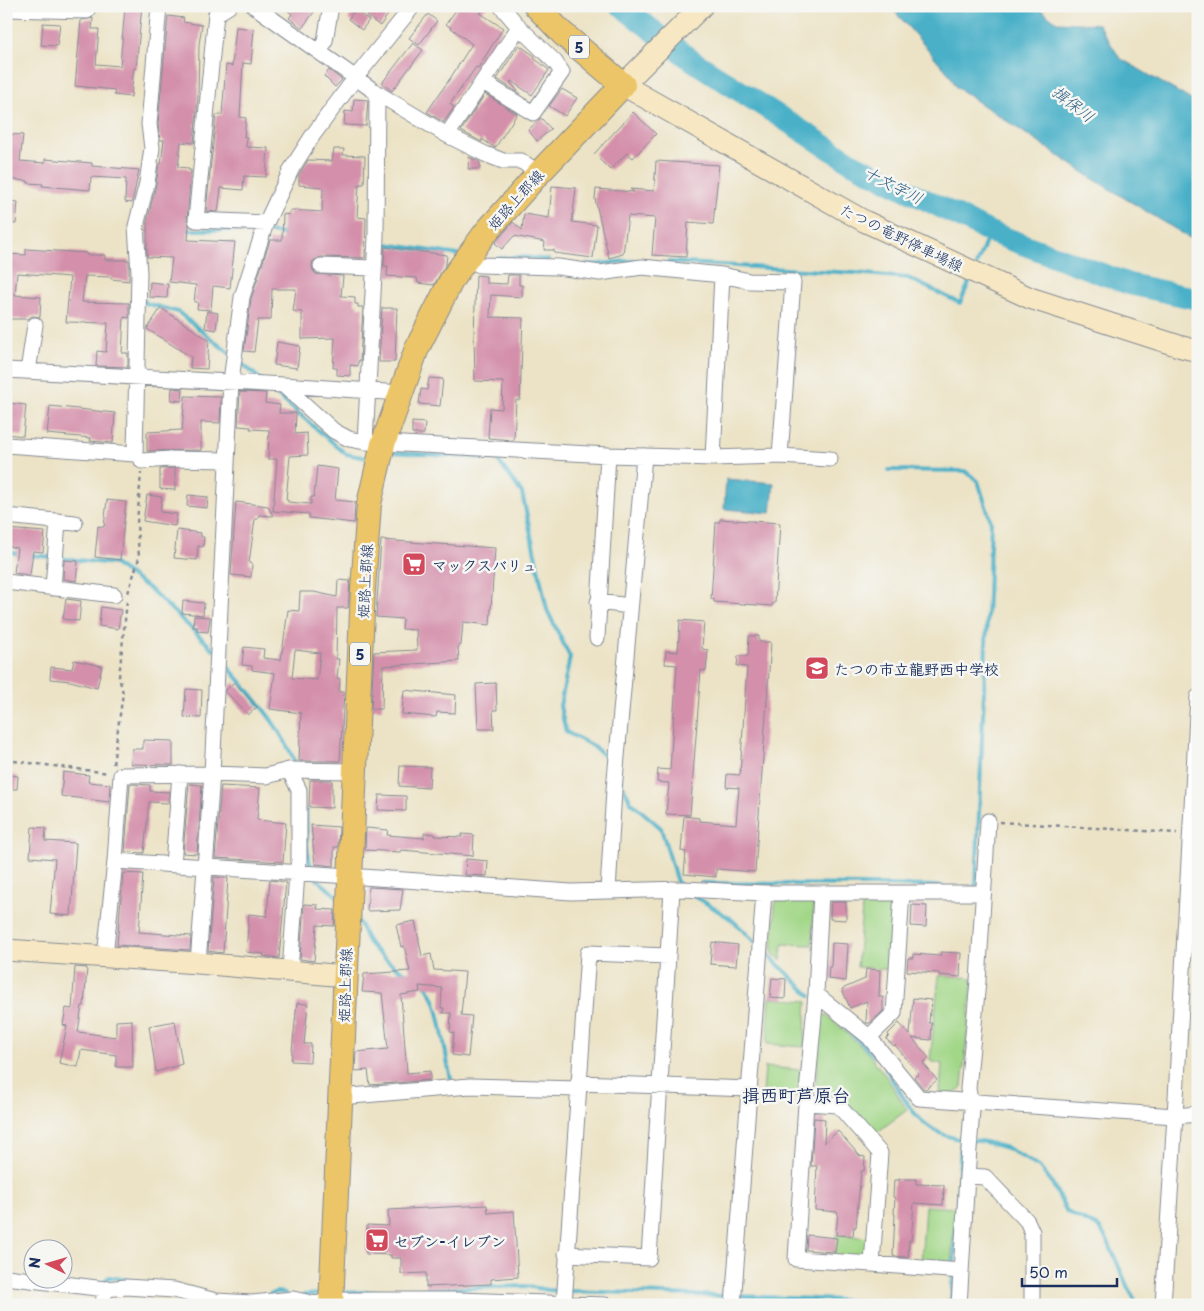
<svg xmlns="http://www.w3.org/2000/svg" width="1204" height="1311" font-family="'Playpen Sans','Klee One',sans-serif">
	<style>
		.green { fill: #a2d788; stroke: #5e8373 }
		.water { fill: #49b0c8; stroke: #327093 }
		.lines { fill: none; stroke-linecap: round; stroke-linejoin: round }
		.stream { stroke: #49b0c8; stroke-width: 4 }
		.river { stroke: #49b0c8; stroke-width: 22 }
		.building { fill: #d490ab; fill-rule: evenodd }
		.street-casing { stroke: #848992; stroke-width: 17 }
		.secondary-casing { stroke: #848992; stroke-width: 23 }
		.primary-casing { stroke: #848992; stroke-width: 26 }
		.path { stroke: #848992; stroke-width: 2.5; stroke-dasharray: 4 4; stroke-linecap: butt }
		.street { stroke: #fff; stroke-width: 15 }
		.secondary { stroke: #f7e8c3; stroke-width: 21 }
		.primary { stroke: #ecc569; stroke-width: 24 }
		.labels { text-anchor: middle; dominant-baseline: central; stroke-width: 5; stroke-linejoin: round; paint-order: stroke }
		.shield { fill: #f6f6f2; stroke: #5d6b8a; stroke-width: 1 }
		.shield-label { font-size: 14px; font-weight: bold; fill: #1b2f5e }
		.street-label { font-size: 15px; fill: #1b2f5e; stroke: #f6f6f2 }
		.poi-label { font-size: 15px; font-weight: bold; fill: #1b2f5e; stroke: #f6f6f2; text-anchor: start }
		.water-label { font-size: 16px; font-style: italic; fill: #2b5c83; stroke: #f6f6f2 }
		.quarter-label { font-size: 18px; font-weight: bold; fill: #1b2f5e; stroke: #f6f6f2 }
	</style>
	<rect width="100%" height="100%" fill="#f6f6f2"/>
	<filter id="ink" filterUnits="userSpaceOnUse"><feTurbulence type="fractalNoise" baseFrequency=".02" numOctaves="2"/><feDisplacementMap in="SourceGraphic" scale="10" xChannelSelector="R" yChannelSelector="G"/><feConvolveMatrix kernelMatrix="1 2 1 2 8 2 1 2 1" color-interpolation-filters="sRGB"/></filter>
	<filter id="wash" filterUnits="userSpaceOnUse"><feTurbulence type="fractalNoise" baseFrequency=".0096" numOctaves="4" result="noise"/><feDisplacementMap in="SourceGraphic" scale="20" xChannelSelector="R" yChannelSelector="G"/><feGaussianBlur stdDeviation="1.12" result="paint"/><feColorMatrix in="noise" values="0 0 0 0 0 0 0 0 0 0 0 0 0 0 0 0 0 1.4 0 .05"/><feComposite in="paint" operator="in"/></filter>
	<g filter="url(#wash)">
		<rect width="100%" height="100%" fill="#ece3c6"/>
		<path class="green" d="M807,896l7,9 -2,40 -29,-1 -2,16 -9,-7 3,-49 6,-7z
			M863,897l27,2 8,7 -4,64 -37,-3z
			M939,975l34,3 -11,109 -8,7 -14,-2 2,-28 -12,-3z
			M770,998l37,3 -3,46 -37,-3z
			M827,1015l42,39 18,24 20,32 -31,23 -36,-37 -18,-1 -6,-7 4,-72z
			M765,1067l37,3 -2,26 -37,-2z
			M925,1206l30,2 -4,56h-30z
			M836,1234l32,4 -2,16 -8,5 -24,-2z"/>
		<path class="water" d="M890,6h146l21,16 41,2 22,34 78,46v139l-108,-66 -134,-90 -6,-12z
			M726,479l48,4 -3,30 -47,-4z"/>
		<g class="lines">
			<path class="stream" d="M185,230h51l24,2
				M267,232l18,2
				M379,243l80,12
				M498,258l26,-1 24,3
				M669,262l186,11 53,5 52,25 11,-25
				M587,264c18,2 35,-5 53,-3
				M976,265l14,-33
				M145,301v2l33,9 51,41
				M239,361l21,18
				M270,389l76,65 21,4 4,-1
				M390,452l107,7 25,34 25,117 23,47 -10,49 6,26 27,14 18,16
				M889,470l76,1 13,10 13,41 -15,364h-2
				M6,552l15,2
				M28,555l23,2
				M58,558l56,6 37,26 63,60
				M223,661c28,33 59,65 74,107
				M620,780l11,22 30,26 16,54 3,3
				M306,811c1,16 -1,46 7,60
				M317,879l23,20
				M702,883l240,3
				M693,895l38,24 24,23
				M357,920c6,7 7,17 13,24 9,12 24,22 37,30
				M764,951l47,45
				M424,984c17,13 20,71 27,94
				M842,1024l33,32
				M886,1069c22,35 34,66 80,71
				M973,1140l12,2 22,6 32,19 13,16 15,29 33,16 9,16 19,44 10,17
				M954,1268l7,-129
				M100,1285l9,-8 19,3
				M569,1291l160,5
				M339,1293l187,-7 22,4 14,1
				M270,1294l7,-2 8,1
				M304,1295l21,-1
				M736,1296l209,8 7,-5
				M951,1305l2,-30"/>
			<path class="river" d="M621,6l69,53 162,104 138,69 139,52 69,15"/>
		</g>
		<g id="blocks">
			<path class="building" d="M125,6h17l-6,63 -2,-1 -1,7 -2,22 -17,-2 1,-5 -40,-4 6,-66 12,-2 -1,11h7l-3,35 24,2z
				M282,6h26l7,5 -13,17 -13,-10 3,-4z
				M374,6h9l7,6 -10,14 -13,-10z
				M459,6h28l-7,7 23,15 -25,40 -2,-1 -26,37 4,3 -10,15 -17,-10 24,-35 21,-33 -26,-20z
				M355,10l14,10 -7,10 -14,-11z
				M428,14l9,7 -18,24 -10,-7z
				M168,16l16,2 -1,4 19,3 -3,19 -1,54 -4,45 -13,-1 -3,25 10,1v2h3l-4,49 2,7 -1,14 47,2 -5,46 -17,-2 -2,24 -14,-1 1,-7h-4l2,-17 -27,-3 3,-24 -25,-1v-35l9,-37 3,-21h2l3,-24h-4l-2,-16z
				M43,23l17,1 -3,22 -16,-1z
				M236,27l18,2 -3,35 -8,-1 -3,54 6,1 -2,19h3l-1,10 22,1 -2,29 -22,-1 -1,14 -22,-2 -3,24 -12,-1 10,-96h6l4,-50 6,1z
				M413,43l10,7 -31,41 -10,-8z
				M519,45l16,11 -1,2 15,12 -17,25 -21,-14 -1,1 10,12 -23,-15z
				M329,70l13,10 -7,7 -11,-11z
				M562,89l15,9 -12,18 -16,-10z
				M485,94l32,20 -22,34 -13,-9v3l-21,-11z
				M354,99l14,1 -2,26 -22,-1 1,-14 8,1z
				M633,112l23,22 -23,24 -6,-5 -17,17 -16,-16z
				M541,118l10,11 -14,12 -9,-11z
				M7,134l16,1 -3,26 25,2v-4l47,4v3l47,4 -7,33 -7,-1 1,-23 -35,-2 -1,13 -48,-4 1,-2 -15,-1v-2l-22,-2z
				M334,149h10l-1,6 22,1 -1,28h-5l-2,33 9,1 -1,40 -44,-1 -8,4 -1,4 1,6 3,3 27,2 -2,20 14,1v7h3v3h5l-3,54h-2v5l-8,-1v11l-13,-1v-7h-4l2,-30 -33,1v-27l-9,-1 3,-22h-24l-1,31h-13l-4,32 -10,-1 7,-52 19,-59h12l1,-26 6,1 1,-5 32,2 1,-25 -24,-2v-10l9,-15 24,1z
				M469,157l11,5v7h-12z
				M656,161l63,4 -6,59 -25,-2 -2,35 -34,-2 3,-37 -27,-2 -5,38 -14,4 -14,-59 1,-10 38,3 -4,-3 24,2z
				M552,186l24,2 -4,34 25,3 -4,33 -39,-5v-3h-10l1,-8 -31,-6 -12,13 -7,-6 18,-21 9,8 2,-16 25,4z
				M6,201l12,1 -2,22 -10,-1z
				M385,247l62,8 -1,9 -12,21 -16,-2 -1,-5 -30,-2 1,-10h-4z
				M26,249l61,4 -1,2h19v5h24v21l-18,-2v-2l-26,-1 -3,26 47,1v15l-5,-1 -2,36h6v14l-32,-1 1,-15 9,1 2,-29 -42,-1 4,-45 -53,-4 -2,22 26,2 -1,20 -8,-1 -4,3h-22v-65l20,1z
				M476,275l10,1v7l21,1 1,-9h11v10h3v12l-31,-2 -1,22 33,1 -3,82h-4l-2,40 -26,-2 2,-30 12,1 1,-27 -28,-1 -1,-46z
				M150,282l18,2 -1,14 -18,-1z
				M161,308l48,32 -2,29 -17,-1 1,-11 -44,-28z
				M382,308h15l-2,54h-16z
				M207,311l11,2 -2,17 -11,-2z
				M277,342l23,4 -3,22 -23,-3z
				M429,378l14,1 -3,27 -21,-2 2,-15 6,1z
				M172,388l11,1 -1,12 -11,-1z
				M240,392l26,1 -1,10 15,2 -1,8h17l-1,21 12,-1 1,22 -18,1 -4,44h2v2l23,2v-7h3l3,-31 21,3 -3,31 20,2 -1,21 -45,-5v-4l-36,-3 4,-52h-9l1,-29 -19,-1 1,-2 -13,-1z
				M185,396l36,1 -1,26 -19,-1v28l-54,1v-19l35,-2z
				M9,403l17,2 -3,31 -17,-2z
				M50,406l65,7 -2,30 -23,-2 1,-3 -44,-4z
				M412,422l13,1 -1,11h-12z
				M175,468v22l-15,-1v-20z
				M147,495l15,2 -2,15 17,2 -2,12 -32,-5z
				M188,495l20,2 -1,11 -20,-2z
				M107,500l19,2 -6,58 -25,-3 3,-31 6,1z
				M236,502l32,4 5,10 -14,-1 -1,4h-3l-6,44 3,1 -1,13 -20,-2z
				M720,519l60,4 -5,80h-2l-1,3 -58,-4v-3h-3l5,-77h4z
				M6,529l39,3 -2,20 -10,-1 -3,24 -16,-2 3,-25 -11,-2z
				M177,530l24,3v4h3l-1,10 -5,-1 -1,14 -23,-2z
				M381,540l114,8 -5,77 -27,-3 -2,23 -3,1 1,15 -76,5 -1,43h-11l3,-57 43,-2 -1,-20 -14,-1 1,-10 -27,-2z
				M64,560l14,1 -2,20 -13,-2z
				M338,580l12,1 -2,27h-11l-1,51h3l-2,19 3,1 -1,13h5l-4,69h-41l2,-48 -31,-4 5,-36 -23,-3v-4l-10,-1 2,-18 20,2 -1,9 18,2 7,-50 11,1 1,-19h14l23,5zM295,650l25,3 -3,27 -25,-2z
				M66,599l15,2 -2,20 -16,-2z
				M183,601l21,2 -1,12 -21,-2z
				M101,607l20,3 -3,19 -19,-3z
				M194,616l16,1 -2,15 -11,-1v-4h-4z
				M680,620l24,2 -2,27 6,1 -2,21 -5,-1 -11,145 -24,-1 3,-31 -12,-1 1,-13 12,1 7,-105 -12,-1 1,-13 12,1z
				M749,636h10v6h12l-16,230 -39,-3v8l-32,-3 2,-22 -5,-1 3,-35 15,2v3l37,3 3,-36 -13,-1 1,-13 13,1 7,-108 -10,-1 1,-10h10z
				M74,660l28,6 -5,22 -27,-7 -20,-2 1,-12 21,2z
				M234,682l23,25 -9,8 -23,-24z
				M496,683l1,27h-4l1,19h-16l-2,-45z
				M186,689l16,1 -1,28 -17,-1z
				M404,690l52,5 -1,18 -18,-1 -1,5 -34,-3z
				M143,740l30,1v24l-42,-1 1,-15h11z
				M400,766l30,1 -1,21 -30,-2z
				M63,772l26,3 -1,7 22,2 -1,18 -48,-6z
				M8,775l10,1 -1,13h-10z
				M310,780h22v28l-23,-1z
				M130,784l20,1v6l19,1 -1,11 -19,-1 -5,51 -19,-1z
				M189,784l13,1 -5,69 -14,-1z
				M221,786l39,2 -3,32 29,3 -3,39 -68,-4z
				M379,795l27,1v15l-28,-1z
				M311,825l28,2 -1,20h-4v19l-19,-2z
				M32,827l14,1 -1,13 31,2 -5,73 -21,-2 5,-55 -25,-2z
				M366,828l22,2 -1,5 37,3v-5l11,1v2l27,1v-3l12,1 -1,21 -72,-6 -1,2 -35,-2z
				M466,859l22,2 -1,15 -22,-1z
				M123,873l20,1 -4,58 52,4 -1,14 -73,-5z
				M214,877l14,1 -5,75 -15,-2z
				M270,880l16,2 -7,76 -16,-2 1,-2 -18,-2 3,-38 18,2z
				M369,887l34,2 -3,21 -33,1z
				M831,902h15v18l-16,-1z
				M304,904l14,1 -1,4 18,1 -1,16 -17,-1 -3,36 -14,-2z
				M912,905l15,1 -1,21 -15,-1z
				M415,921l7,35 9,-2 3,16 31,2 -4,43 11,1 -4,41 -16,-2 2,-22 -4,-1 1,-19h-8l1,-5h-3l1,-20 -23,-2 1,6 -19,3 6,78 23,-2v9l-60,5 -2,-15 -13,1 1,-19 32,-3 -6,-56 -20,-1 2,-18 46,-3 -6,-25 -3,1 -5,-22z
				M712,942l26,3 -2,21 -26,-2z
				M832,943l16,1 -2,37 -18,-2 1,-12h2z
				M941,952l20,1 -1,24 -21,-2v-2l-32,-2 1,-13h5v-4l27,2z
				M75,967l12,1 -3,38h-2l-4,26 38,5v-16l16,-1 1,47h-17v-12l-35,-5 -3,17 -19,-4 8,-37 -4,-1 3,-17 6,1z
				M866,969l14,1 -1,27h4v14l-13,12h-4l1,-22 -17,7 -8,-19 23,-10z
				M772,978l14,1 -1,20 -15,-1z
				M913,998l18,2 -2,23h3l-1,17 -19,-2 17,20 -6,5 14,17 -11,9h-2l-10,-12 5,-3 -24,-29 -1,1 -8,-7 3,-3 -1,-2 11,-11 11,12z
				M297,1003l11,1 -4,40h7l-1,18 -19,-1z
				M175,1021l7,43 -26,8 -7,-46z
				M814,1118l11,1 -1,24 14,-12 22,25 5,1 -1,14h-3l-5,56h-2l-1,9 -17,-1 2,-23 -23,-2 2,-44h-6z
				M899,1179h17v5l28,1 -1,20 -29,-2 -3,38 -2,-1 -1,17 -15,-1 2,-42h-1l1,-16 -2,-1 1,-17h6z
				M487,1205l1,8 26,-2 4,66 -27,2v5l-65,3v-14l-25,1v-16h-10v-3l-25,-1 1,-29 22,1 -1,-16z
				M807,1235l30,3 -2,14 -29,-2z"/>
		</g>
	</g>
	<g filter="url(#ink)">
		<use href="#blocks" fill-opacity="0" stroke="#848992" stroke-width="1"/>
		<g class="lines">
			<g class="street-casing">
				<path id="street" d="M229,6l-13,8 -20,206 70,3
					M254,6l123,87 70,42 38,19 18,7h18l18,12
					M6,9l81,2
					M320,52l5,-11 6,-35
					M483,82l50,31 29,-41 -7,-10 -36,-35
					M447,135l72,-108 -18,-21
					M466,259l14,6 78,2 42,6 42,-6 80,8 27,6 44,1 -13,174
					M321,266l52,2
					M6,370l277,15 51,46 15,8 16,3 243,13 105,3 67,-2 50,3
					M28,371l7,-46
					M283,385l118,8
					M365,442l11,-205 1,-144
					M6,445l129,9 4,-181 -3,-47 11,-43 5,-35 -3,-24 10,-118
					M713,458l9,-183
					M142,461l28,-2 57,1
					M6,516l69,7
					M6,582l108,13
					M53,588l5,-67
					M598,602l32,4
					M597,638l11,-183
					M289,770l10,20v70l-2,13 -7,98
					M115,861l234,15 222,16 112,-3 81,4h219
					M173,865l7,-91
					M608,891l6,-101 30,-334
					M821,893l-5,101 53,43 50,61 256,18 23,-2
					M105,957l10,-96 6,-86 91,-1 54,2 23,-6 65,1
					M198,963l14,-189 19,-393 11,-84 24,-74 26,-55 21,-33 43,-58 57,-71
					M869,1037l25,-24 8,-120
					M578,1083l172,6
					M340,1097l130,-11 108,3
					M806,1103l-10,156 76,5 8,-111 -42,-48 -32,-2 10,-109
					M967,1176l18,1 42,44 5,11v73
					M566,1254l83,4 19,-302
					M872,1264l89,7
					M6,1277l99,12 21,-2 48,3 42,11 36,2 41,-4 23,5 15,-4h128l146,5
					M564,1304l24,-351 80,3 4,-67
					M103,1305l2,-16
					M733,1305l31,-412
					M959,1305l8,-129 5,-66 -4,-21 10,-108 10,-160
					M1163,1305l12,-189 23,-419"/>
			</g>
			<g class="secondary-casing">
				<path id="secondary" d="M702,6l-79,79 241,136 166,77 152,49 16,4
					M6,950l192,13 147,13"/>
			</g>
			<g class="primary-casing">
				<path id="primary" d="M331,1305l32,-716 6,-85 14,-60 34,-96 35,-69 34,-47 53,-59 84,-88 -61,-52 -26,-27"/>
			</g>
			<path class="path" d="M128,593l11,-35 -2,-35 4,-50
				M6,760l103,13
				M113,764l10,-71 -4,-16 8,-76
				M1000,822l177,11"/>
			<use href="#street" class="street"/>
			<use href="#secondary" class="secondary"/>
			<use href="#primary" class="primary"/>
		</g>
	</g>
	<defs>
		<g id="supermarket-square" transform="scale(1.25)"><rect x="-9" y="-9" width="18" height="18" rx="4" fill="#d1495b" stroke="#f6f6f2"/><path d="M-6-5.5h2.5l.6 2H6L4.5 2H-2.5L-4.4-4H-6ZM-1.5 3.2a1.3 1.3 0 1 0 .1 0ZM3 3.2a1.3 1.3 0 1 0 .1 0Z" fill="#fff"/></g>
		<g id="school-square" transform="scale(1.25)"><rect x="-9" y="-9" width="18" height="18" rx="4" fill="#d1495b" stroke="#f6f6f2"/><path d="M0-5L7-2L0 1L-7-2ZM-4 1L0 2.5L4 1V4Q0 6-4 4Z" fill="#fff"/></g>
	</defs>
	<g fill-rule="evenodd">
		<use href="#supermarket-square" x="414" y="564"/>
		<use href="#school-square" x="817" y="668"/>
		<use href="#supermarket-square" x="377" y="1240"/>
	</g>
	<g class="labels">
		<g class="shield">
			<rect x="569" y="35.5" width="20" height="23" rx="4"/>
			<rect x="350" y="642.5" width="20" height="23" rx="4"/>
		</g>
		<g class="shield-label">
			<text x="579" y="47">5</text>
			<text x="360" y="654">5</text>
		</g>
		<g class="street-label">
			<text transform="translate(515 199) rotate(-48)">姫路上郡線</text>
			<text transform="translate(902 237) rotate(26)">たつの竜野停車場線</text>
			<text transform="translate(364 581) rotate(-87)">姫路上郡線</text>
			<text transform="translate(344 985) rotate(-88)">姫路上郡線</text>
		</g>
		<g class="poi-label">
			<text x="432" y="564">マックスバリュ</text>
			<text x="834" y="668">たつの市立龍野西中学校</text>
			<text x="394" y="1240">セブン-イレブン</text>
		</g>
		<g class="water-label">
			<text transform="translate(1074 103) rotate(38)">揖保川</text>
			<text transform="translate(894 184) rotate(27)">十文字川</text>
		</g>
		<g class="quarter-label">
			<text x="796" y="1094">揖西町芦原台</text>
		</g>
	</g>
	<rect width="1204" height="1311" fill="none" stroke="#f6f6f2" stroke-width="25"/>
	<g transform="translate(48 1264) rotate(275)"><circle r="24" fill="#f6f6f2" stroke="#9ea6b7"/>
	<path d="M0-4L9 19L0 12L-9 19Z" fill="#d1495b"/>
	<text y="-8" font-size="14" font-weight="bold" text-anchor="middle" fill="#1b2f5e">N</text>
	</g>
	<path d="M1022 1278v8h95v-8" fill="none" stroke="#1b2f5e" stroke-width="2.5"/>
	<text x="1029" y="1278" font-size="15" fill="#1b2f5e" stroke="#f6f6f2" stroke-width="4" paint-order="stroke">50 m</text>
</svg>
